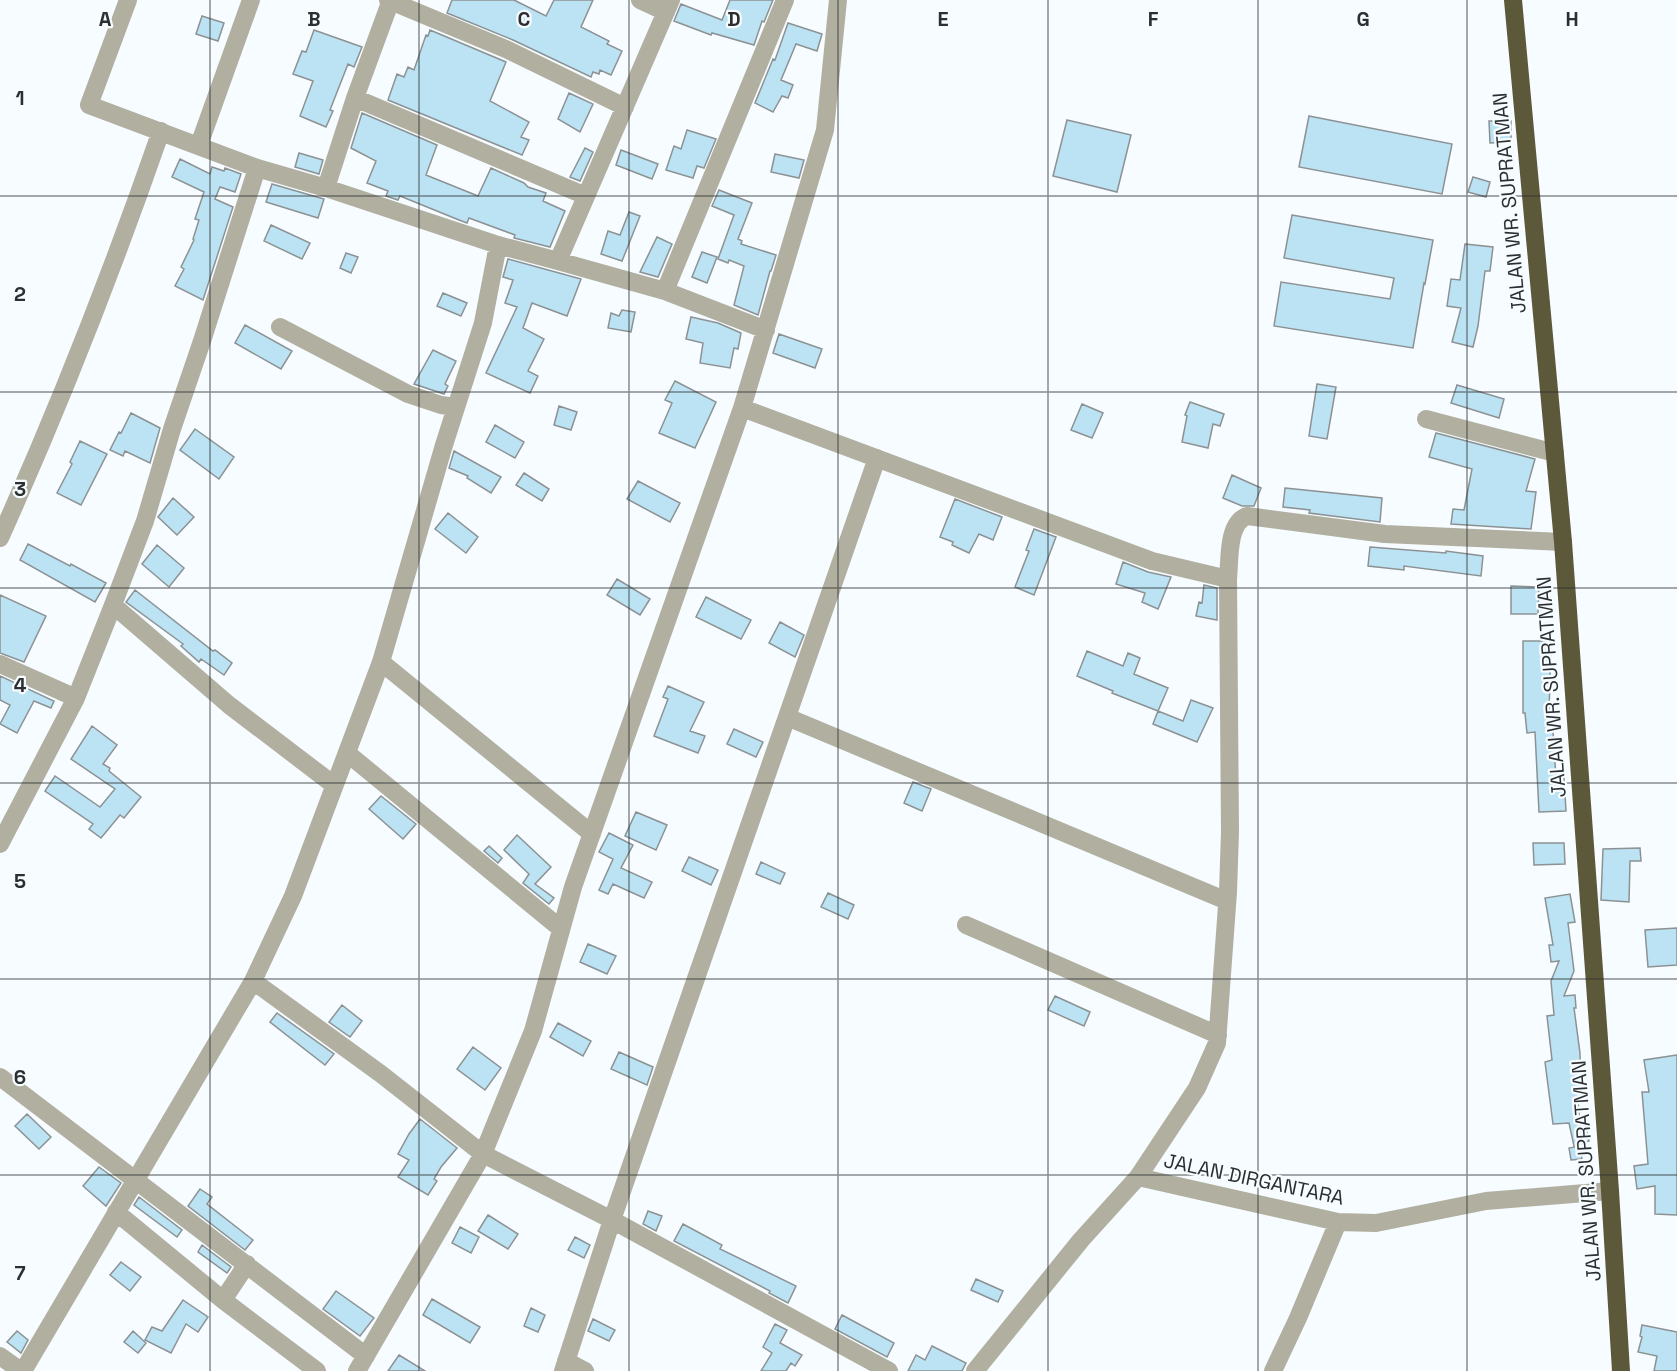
<svg xmlns="http://www.w3.org/2000/svg" width="1677" height="1371" font-family="'Space Grotesk',sans-serif">
	<style>
		.building { fill: #bce3f3; stroke: #8c9294; stroke-width: 1.5 }
		.lines { fill: none; stroke-linecap: round; stroke-linejoin: round }
		.minor { stroke: #b0afa0; stroke-width: 18 }
		.highway { stroke: #5c593b; stroke-width: 18 }
		.grid { fill: none; stroke: #2c2f30; stroke-width: 1.5; stroke-opacity: 0.55 }
		.labels { text-anchor: middle; dominant-baseline: central; stroke-width: 4.5; stroke-linejoin: round; paint-order: stroke }
		.street-label { font-size: 20px; fill: #2c2f30; stroke: #f6fcff }
		.grid-label { font-size: 20px; text-anchor: middle; font-weight: bold; fill: #2c2f30; stroke: #f6fcff; stroke-width: 4.5; stroke-linejoin: round; paint-order: stroke }
	</style>
	<rect width="100%" height="100%" fill="#f6fcff"/>
	<path class="building" d="M452,0h62l32,16 8,-16h39l-12,27 28,14 -2,3 15,7 -11,24 -11,-5 -1,4 -6,-2 -2,5 -78,-37 -66,-27z
		M730,0h43l-9,22 -2,-1 -8,24 -42,-12 -1,2 -37,-14 7,-17 41,16z
		M202,16l22,7 -6,18 -22,-7z
		M788,23l34,11 -5,17 -21,-7 -15,36 12,5 -5,13 -6,-2 -9,16 -18,-9 18,-44 2,1z
		M314,30l48,17 -8,20 -6,-3 -18,46 3,1 -7,16 -26,-11 13,-35 -20,-7 9,-23 4,1z
		M430,30l76,32 -16,39 39,21 -8,15 8,3 -7,15 -134,-55 9,-26 7,3 4,-10 6,3 12,-35 2,1z
		M569,93l24,11 -13,28 -22,-13z
		M362,113l75,32 -11,30 52,21 13,-28 33,15 4,4 18,6 -3,8 22,10 -15,36 -36,-9 1,-3 -46,-17 -2,5 -8,-3 -59,-24 -2,4 -12,-4 2,-5 -21,-8 9,-22 -25,-13z
		M1309,116l143,28 -10,50 -143,-27z
		M1067,120l64,15 -14,57 -64,-16z
		M1489,121h22v21l-21,1z
		M687,130l29,9 -12,29 -7,-2 -4,12 -27,-8 8,-24 7,3z
		M585,148l8,4 -13,29 -10,-4z
		M621,150l37,14 -6,15 -36,-14z
		M299,153l24,7 -4,14 -24,-7z
		M775,154l29,6 -5,18 -28,-6z
		M180,159l30,15 2,-7 12,4 1,-3 16,6 -6,18 -15,-5 -5,12 18,8 -30,93 -28,-14 9,-17 -3,-2 13,-27 -1,-1 6,-19 -4,-1 9,-27 -32,-15z
		M1473,177l17,5 -4,15 -18,-5z
		M272,184l52,15 -6,19 -52,-16z
		M719,190l33,13 -14,36 4,2 -1,3 35,11 -5,16h-1l-12,44 -24,-10 10,-39 -15,-6 -1,3 -10,-4 16,-44 -22,-9z
		M629,212l11,4 -18,45 -21,-7 7,-23 12,4z
		M1292,215l141,25 -8,44 -1,-1 -11,65 -139,-22 7,-44 109,17 4,-21 -110,-20z
		M271,225l39,18 -8,16 -38,-18z
		M657,237l15,7 -14,33 -18,-5z
		M1465,244l28,3 -3,24h-5l-7,55 -5,21 -21,-5 9,-34 -14,-2 4,-27 9,1z
		M702,252l15,5 -10,26 -15,-6z
		M346,253l12,4 -7,16 -11,-5z
		M508,259l73,20 -14,37 -35,-13 -9,25 21,11 -16,32 10,5 -8,17 -44,-20 31,-66 -12,-4 8,-23 -10,-3z
		M443,293l24,10 -6,13 -24,-10z
		M622,310l13,2 -4,20 -23,-4 3,-15 8,3z
		M691,317l27,6 23,10 -3,16 -4,-1 -4,20 -30,-5 3,-20 -17,-4z
		M245,325l47,26 -11,18 -46,-26z
		M779,334l43,15 -7,19 -42,-15z
		M433,350l23,11 -11,23 3,2 -4,8 -30,-10z
		M675,381l41,21 -21,46 -36,-15 13,-30 -7,-3z
		M1317,384l19,3 -9,52 -18,-3z
		M1457,385l47,14 -5,19 -48,-15z
		M1190,402l34,12 -4,12 -7,-2 -5,24 -26,-6 5,-26 -2,-1z
		M1082,404l21,9 -11,25 -21,-8z
		M559,406l18,6 -6,18 -17,-5z
		M131,413l29,15 -10,35 -25,-12 -2,5 -13,-6 9,-18 2,1z
		M495,425l29,17 -9,16 -29,-16z
		M195,429l39,28 -15,22 -39,-29z
		M1436,433l99,26 -9,32 10,1 -5,37 -80,-5 2,-15 11,1 8,-41 -43,-12z
		M80,441l27,13 -26,51 -24,-12 15,-29 -2,-2z
		M454,451l47,26 -10,16 -24,-15 1,-2 -19,-8z
		M524,473l25,16 -7,12 -26,-16z
		M1232,475l29,13 -7,18h-12l-19,-8z
		M638,481l42,22 -10,19 -43,-23z
		M1285,488l97,10 -2,24 -71,-9 1,-3 -27,-3z
		M173,498l21,19 -17,18 -19,-18z
		M955,499l47,18 -9,23 -14,-6 -10,19 -17,-8 1,-3 -13,-5z
		M448,513l30,24 -12,16 -31,-24z
		M1034,529l22,8 -22,58 -19,-8 14,-36 -3,-1z
		M28,544l42,22 1,-2 35,19 -11,19 -75,-42z
		M157,545l27,23 -15,19 -27,-23z
		M1370,547l76,6v-2l37,5 -2,20 -77,-10v4l-36,-4z
		M1123,562l25,10 23,5 -13,32 -16,-7 3,-9 -29,-9z
		M617,579l33,20 -10,16 -33,-20z
		M1204,585l13,3v32l-21,-4 3,-14 3,1z
		M1511,586l28,1 -1,27h-27z
		M135,590l78,61 2,-1 17,13 -8,12 -23,-16 -2,3 -18,-16 2,-2 -57,-42z
		M0,595l46,21 -22,46 -24,-9z
		M706,597l45,23 -10,19 -45,-22z
		M780,622l24,13 -9,22 -26,-14z
		M1523,641h28l-2,73h9l1,16 -6,1 3,47h8l2,33 -27,1 -4,-80 -8,1 -2,-20h-2z
		M1087,651l36,15 5,-13 12,5 -6,16 34,14 -10,23 -46,-18 1,-2 -36,-15z
		M0,676l54,25 -3,7 -17,-7 -17,32 -17,-9 10,-19 -10,-5z
		M668,686l36,16 -14,29 15,5 -7,17 -44,-17 14,-37 -5,-2z
		M1191,700l22,8 -16,34 -44,-18 5,-13 25,10z
		M92,726l25,19 -14,19 7,4 -1,3 32,26 -17,21 -4,-3 -19,23 -12,-9 4,-5 -48,-33 10,-15 45,31 15,-18 -44,-30z
		M734,729l29,13 -7,15 -29,-13z
		M913,782l18,7 -9,22 -18,-8z
		M381,796l35,28 -13,15 -34,-30z
		M636,812l31,13 -11,25 -31,-14z
		M609,833l24,12 -12,23 31,14 -8,16 -31,-14 -5,10 -9,-4 14,-31 -14,-7z
		M517,835l34,32 -16,17 19,14 -5,6 -26,-21 6,-9 -25,-24z
		M1533,843h31l1,21 -31,1z
		M489,846l13,12 -4,5 -14,-12z
		M1640,848l1,13h-11l-1,41 -28,-2 2,-51z
		M689,857l29,13 -7,15 -29,-14z
		M761,862l24,11 -5,11 -24,-10z
		M828,893l26,12 -6,14 -27,-12z
		M1570,894l5,28 -7,1 6,48 -10,25 11,-1 1,13h-2l6,45 1,46h-3l2,27 5,-1 4,16 -15,5 -5,-23 -16,1 -8,-62 7,-2 -5,-44 7,-1 -3,-34 8,-20 -8,1 -2,-17h4l-8,-47z
		M1677,928v37l-29,2 -3,-37z
		M588,944l28,12 -9,18 -27,-12z
		M1055,996l35,16 -6,14 -36,-16z
		M342,1005l20,16 -12,16 -21,-15z
		M277,1013l57,41 -9,11 -55,-43z
		M558,1023l33,18 -8,15 -33,-19z
		M473,1047l28,21 -16,22 -28,-21z
		M619,1052l34,15 -6,18 -36,-16z
		M1677,1055v160l-22,-1v-28l-18,3 -3,-23 14,-2 -6,-72h7l-5,-32z
		M27,1114l24,23 -12,12 -24,-23z
		M420,1119l37,29 -16,19 -7,12 3,2 -9,14 -30,-18 11,-17 -11,-6 11,-20z
		M1580,1146l2,13 -11,1 -2,-12z
		M99,1167l22,16 -15,23 -23,-20z
		M200,1189l12,8 -5,7 46,36 -8,10 -57,-44z
		M139,1197l43,33 -5,7 -43,-32z
		M648,1211l14,5 -6,15 -13,-7z
		M488,1215l30,19 -10,15 -30,-18z
		M683,1224l39,21 -2,4 76,37 -8,17 -19,-10 1,-2 -96,-50z
		M460,1227l19,10 -8,16 -19,-10z
		M575,1237l15,8 -6,13 -16,-8z
		M202,1245l29,22 -4,6 -29,-21z
		M121,1262l20,15 -11,14 -20,-16z
		M976,1279l27,12 -5,11 -27,-12z
		M336,1291l38,27 -14,18 -37,-27z
		M432,1299l48,28 -10,16 -47,-28z
		M183,1300l25,17 -10,15 -12,-8 -15,29 -26,-13 7,-13 10,4z
		M531,1308l14,7 -7,17 -14,-6z
		M842,1315l52,28 -7,14 -52,-28z
		M593,1319l22,11 -6,11 -21,-10z
		M775,1324l12,6 -7,13 22,12 -7,11 -4,-3 -5,8h-25l11,-18 -9,-6z
		M1642,1325l35,7v39h-23l3,-15 -19,-4 4,-15 -2,-1z
		M17,1331l11,9 -7,13 -14,-11z
		M133,1331l13,12 -8,10 -14,-11z
		M932,1346l34,17 -4,8h-54l8,-16 9,5z
		M399,1355l26,16h-37z"/>
	<g class="lines">
		<path class="minor" d="M128,0l-39,105 168,63 69,20 172,57 60,16 113,-261
			M388,0l120,50 117,57
			M391,0l-36,98 231,98
			M640,0l26,12
			M199,145l52,-145
			M326,188l29,-90
			M558,261l107,30 101,39
			M665,291l120,-291
			M280,327l128,67 33,11 15,2
			M742,408l410,153 76,18c2,-19 -1,-56 19,-63l138,18 178,8
			M1426,419l129,34
			M0,538c60,-133 113,-269 161,-407
			M113,605l116,100 105,80
			M381,662l211,172
			M0,664l76,34
			M787,717l440,184
			M347,753l213,175
			M0,844l76,-146 37,-93 32,-84 27,-92 30,-88 55,-173
			M966,925l252,110
			M253,981l128,93 102,80 129,66 277,151
			M0,1077l366,279
			M1138,1177l59,-89 20,-45 11,-151 2,-60 -2,-253
			M116,1212l107,88 94,71
			M223,1300l24,-36
			M0,1356l21,15
			M566,1361l19,10
			M23,1371l230,-390 40,-85 88,-234 63,-217 39,-122 15,-78
			M357,1371l126,-217 50,-123 40,-144 169,-479 83,-278 13,-130
			M563,1371l49,-151 265,-762
			M975,1371l106,-131 57,-63 200,45 38,1 110,-22 124,-10
			M1273,1371l25,-53 40,-96"/>
		<path class="highway" d="M1513,0l50,542 47,649 11,180"/>
	</g>
	<path class="grid" d="M210,0v1371M419,0v1371M629,0v1371M838,0v1371M1048,0v1371M1258,0v1371M1467,0v1371M0,196h1677M0,392h1677M0,588h1677M0,783h1677M0,979h1677M0,1175h1677"/>
	<g class="labels">
		<g class="street-label">
			<text transform="translate(1509 203) rotate(-95)">JALAN WR. SUPRATMAN</text>
			<text transform="translate(1551 687) rotate(-94)">JALAN WR. SUPRATMAN</text>
			<text transform="translate(1586 1171) rotate(-94)">JALAN WR. SUPRATMAN</text>
			<text transform="translate(1254 1179) rotate(12)">JALAN DIRGANTARA</text>
		</g>
	</g>
	<g class="grid-label">
		<text x="105" y="26">A</text>
		<text x="314" y="26">B</text>
		<text x="524" y="26">C</text>
		<text x="734" y="26">D</text>
		<text x="943" y="26">E</text>
		<text x="1153" y="26">F</text>
		<text x="1363" y="26">G</text>
		<text x="1572" y="26">H</text>
		<text x="20" y="105">1</text>
		<text x="20" y="301">2</text>
		<text x="20" y="496">3</text>
		<text x="20" y="692">4</text>
		<text x="20" y="888">5</text>
		<text x="20" y="1084">6</text>
		<text x="20" y="1280">7</text>
	</g>
</svg>
